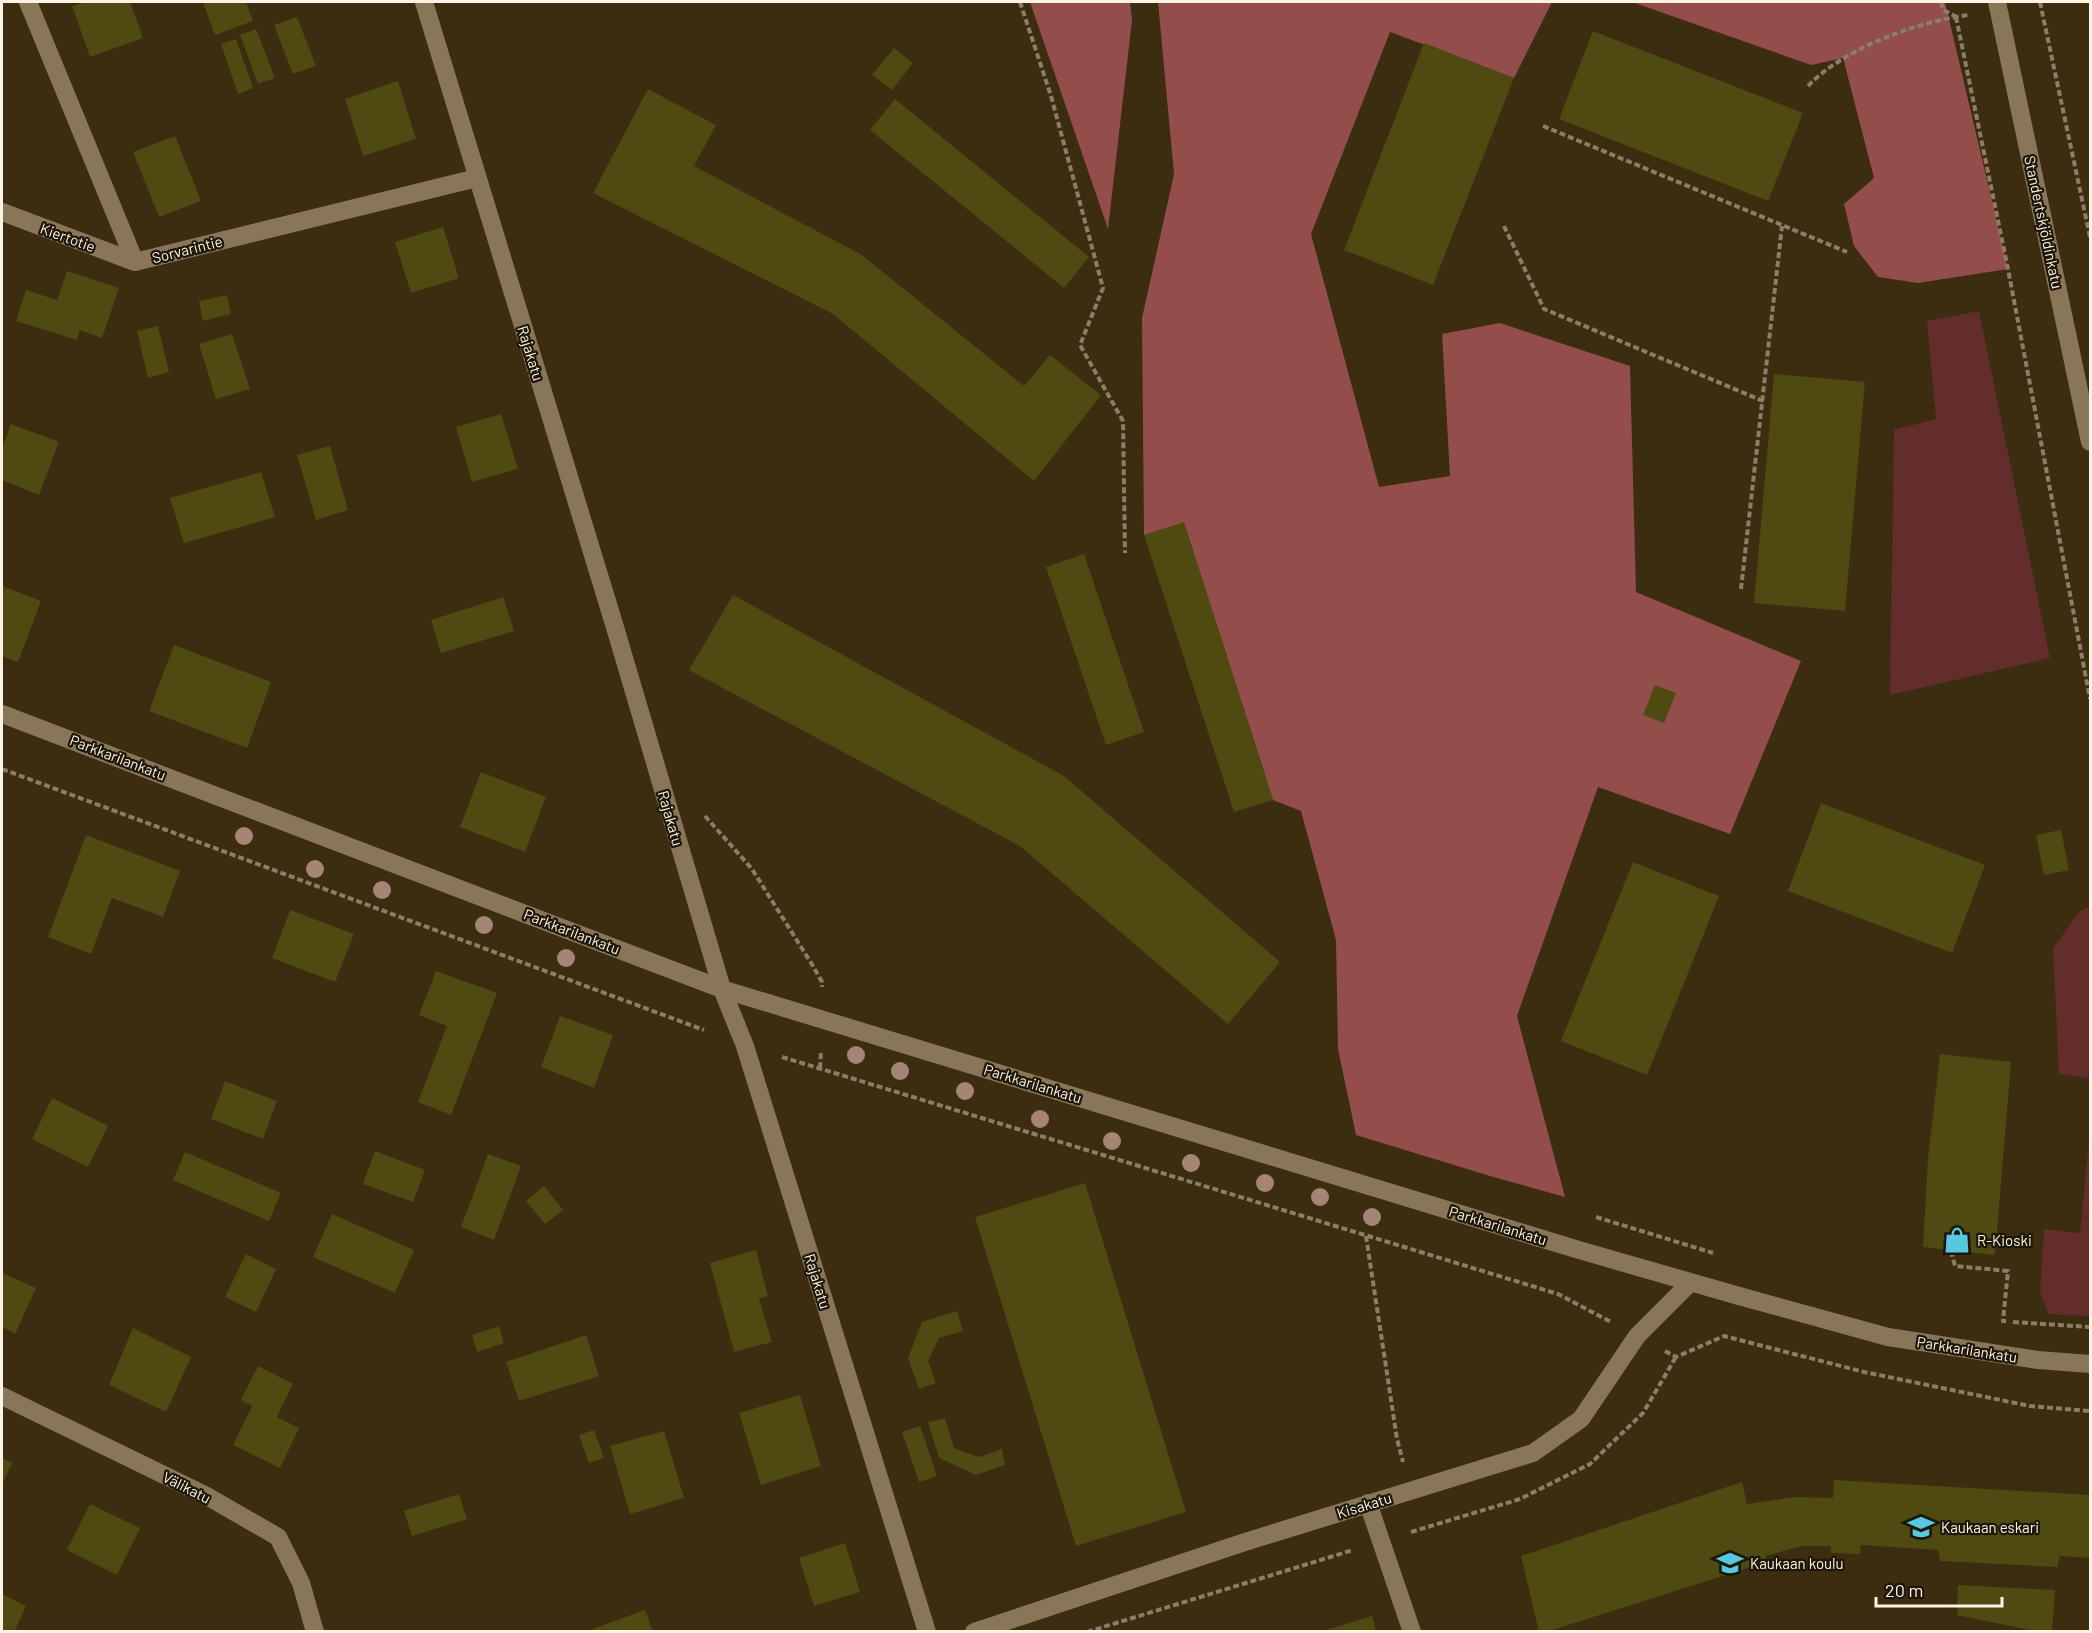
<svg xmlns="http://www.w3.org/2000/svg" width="2092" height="1633" font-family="Barlow,sans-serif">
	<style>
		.green { fill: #622d2b }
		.forest { fill: #934d4a }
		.building { fill: #4e4a11 }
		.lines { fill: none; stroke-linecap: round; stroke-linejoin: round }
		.path { stroke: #8b7d66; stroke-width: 4; stroke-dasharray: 6 3; stroke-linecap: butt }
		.minor { stroke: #897659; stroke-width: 18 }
		.tree { fill: #a48576 }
		.labels { text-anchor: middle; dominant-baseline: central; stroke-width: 4.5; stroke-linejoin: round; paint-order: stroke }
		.street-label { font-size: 15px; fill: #fef3e3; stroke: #1d160a }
		.poi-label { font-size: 15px; fill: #fef3e3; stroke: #1d160a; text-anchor: start }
	</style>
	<rect width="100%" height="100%" fill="#3c2c10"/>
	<path class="green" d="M1979,311l71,347 -160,37 4,-265 42,-11 -9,-98z
		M2090,906v172l-31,-4 -6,-126 27,-37z
		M2090,1129v187l-41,-2 -9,-21 4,-64 36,4z"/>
	<path class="forest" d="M1030,2h100l2,18 -24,209z
		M1158,2h394l-38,76 -124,-46 -79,202 68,253 71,-11 -8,-142 58,-11 130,43 6,226 165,69 -71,173 -132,-47 -81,229 48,181 -75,-21 -134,-41 -18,-86 -2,-109 -35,-129 -28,-11 -89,-277 -40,12 -2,-217 32,-144z
		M1632,2h313l63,267 -90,14 -40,-6 -24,-31 -10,-42 30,-26 -31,-120 -32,7z"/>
	<path class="building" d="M85,2h45l13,36 -53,19 -18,-51z
		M203,2h43l7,19 -38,14z
		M297,17l19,49 -23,8 -19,-49z
		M256,29l19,49 -17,6 -18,-49z
		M1593,31l210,82 -35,88 -209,-82z
		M236,39l17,49 -15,6 -17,-50z
		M1424,43l90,35 -81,207 -89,-35z
		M894,48l19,15 -21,27 -20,-15z
		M398,81l18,58 -53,17 -18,-57z
		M648,89l68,36 -22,41 168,89 162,131 26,-31 51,40 -67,86 -201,-167 -240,-121z
		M895,99l194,158 -25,31 -194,-158z
		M175,136l26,65 -42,16 -26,-65z
		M443,227l16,51 -48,15 -16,-51z
		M67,271l52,17 -17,50 -22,-8 -3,10 -61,-19 10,-31 31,10z
		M227,295l4,19 -28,7 -4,-20z
		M158,326l11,46 -21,6 -11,-47z
		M232,334l18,55 -34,10 -17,-55z
		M1774,374l91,8 -20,229 -91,-8z
		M501,414l17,55 -46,13 -16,-55z
		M11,424l48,18 -20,53 -37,-15v-31z
		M330,446l18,64 -32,10 -19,-65z
		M261,472l14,45 -91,26 -14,-45z
		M1184,522l89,278 -39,12 -90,-277z
		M1084,554l60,178 -38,13 -60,-178z
		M2,586l39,15 -23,61 -16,-6z
		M733,595l331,181 216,186 -52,62 -208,-178 -331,-176z
		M503,597l11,34 -73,22 -10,-33z
		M174,645l97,37 -24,66 -98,-37z
		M1655,685l21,8 -12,30 -21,-8z
		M481,772l65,25 -21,55 -65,-25z
		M1821,803l164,62 -33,88 -164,-62z
		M2061,830l8,40 -25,5 -8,-40z
		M86,835l94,36 -17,46 -51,-19 -21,56 -43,-17z
		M1633,862l86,34 -72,179 -86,-34z
		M290,910l64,24 -19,48 -63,-24z
		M436,971l61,22 -46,122 -33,-13 29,-76 -28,-11z
		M560,1016l53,19 -19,53 -53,-21z
		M1940,1054l71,8 -16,193 -72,-8 5,-89z
		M225,1081l52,20 -14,38 -52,-20z
		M52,1098l56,28 -20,41 -56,-28z
		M375,1151l50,19 -12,32 -50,-18z
		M185,1152l96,41 -12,28 -96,-41z
		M488,1154l33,12 -27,74 -33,-13z
		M1085,1183l101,329 -110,34 -101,-329z
		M544,1186l19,24 -18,14 -19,-23z
		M332,1214l82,36 -19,43 -82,-36z
		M756,1250l12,46 -9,2 13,44 -38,10 -24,-89z
		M246,1254l30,15 -20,43 -31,-15z
		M2,1273l34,15 -21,46 -13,-7z
		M957,1311l6,20 -24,7 -11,23 8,22 -17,6 -11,-31 14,-36z
		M499,1326l5,17 -27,9 -5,-17z
		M133,1328l58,29 -25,55 -57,-27z
		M586,1335l13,41 -80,25 -13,-39z
		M258,1366l35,18 -16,33 22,11 -19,40 -47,-23 19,-39 -11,-6z
		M800,1395l21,71 -60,19 -22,-72z
		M945,1418l9,30 25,9 23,-8 3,16 -29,10 -37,-17 -11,-36z
		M920,1426l17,50 -18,6 -17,-50z
		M594,1430l10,28 -15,5 -10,-28z
		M664,1431l20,67 -54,16 -20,-68z
		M2,1458l10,5 -10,22z
		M1834,1480l256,15v63l-30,-2 -3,11 -117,-6 -2,-11 -77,-5 -1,9 -29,-1v-7h-29l-37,10 2,6 -221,70h-7l-18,-76 221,-74 5,22 49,-7 37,1z
		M459,1494l8,25 -55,17 -8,-25z
		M90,1504l50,24 -23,47 -50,-25z
		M845,1543l15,49 -46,14 -15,-48z
		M1958,1585l97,5 -3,42h-13l-82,-17z
		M2,1594l24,12 -12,26h-12z
		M645,1610l8,22h-66v-1z
		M1372,1616l4,16h-53v-1z"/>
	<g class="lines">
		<path class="path" d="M1020,2l31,94 52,192 -23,57 43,76 2,132
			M1941,2l2,8 12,6
			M2040,2l50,235
			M1956,17l52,252 82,430
			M1808,86c36,-38 109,-64 160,-71
			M1543,126l304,126
			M1504,226l40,83 219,92
			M1741,589l41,-363
			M2,769l702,261
			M705,816l47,53 61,97 9,16v5
			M782,1057l776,237 53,28
			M820,1068l1,-17
			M1596,1217l117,36
			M1366,1236l31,203 6,23
			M1951,1251l4,15 53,5 -5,50h3
			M2013,1322l77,5
			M1665,1351l11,6 48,-21 140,36 166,34 60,5
			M1411,1532l109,-33 70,-35 53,-51 33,-56
			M1087,1632l266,-82"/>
		<path class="minor" d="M28,2l107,260 342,-84
			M424,2l190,622 108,365 23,57 182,586
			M1997,2l93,440
			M2,212l133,50
			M2,714l720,275 857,261 160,46 149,41 150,23 52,4
			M2,1396l203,99 73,42 23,46 14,49
			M1368,1503l44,129
			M974,1632l271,-90 288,-89 48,-34 56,-83 53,-53"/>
	</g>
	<g class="tree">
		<circle cx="244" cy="836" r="9"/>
		<circle cx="315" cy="869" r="9"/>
		<circle cx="382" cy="890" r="9"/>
		<circle cx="484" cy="925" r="9"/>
		<circle cx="566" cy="958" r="9"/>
		<circle cx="856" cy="1055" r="9"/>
		<circle cx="900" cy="1071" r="9"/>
		<circle cx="965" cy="1091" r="9"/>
		<circle cx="1040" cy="1119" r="9"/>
		<circle cx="1112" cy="1141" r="9"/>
		<circle cx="1191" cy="1163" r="9"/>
		<circle cx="1265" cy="1183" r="9"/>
		<circle cx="1320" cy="1197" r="9"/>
		<circle cx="1372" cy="1217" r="9"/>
	</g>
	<defs>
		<g id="shop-bare" transform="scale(2.07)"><path d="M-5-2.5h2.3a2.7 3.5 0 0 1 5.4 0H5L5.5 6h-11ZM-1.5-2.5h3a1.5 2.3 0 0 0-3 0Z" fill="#56c9e1" stroke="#1d160a" stroke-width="2.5" paint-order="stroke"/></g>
		<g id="school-bare" transform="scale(2.07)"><path d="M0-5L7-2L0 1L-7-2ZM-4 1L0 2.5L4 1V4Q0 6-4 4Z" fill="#56c9e1" stroke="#1d160a" stroke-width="2.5" paint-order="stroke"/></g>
	</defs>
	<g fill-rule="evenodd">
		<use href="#shop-bare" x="1957" y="1240"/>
		<use href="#school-bare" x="1921" y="1527"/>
		<use href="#school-bare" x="1730" y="1563"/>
	</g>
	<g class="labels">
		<g class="street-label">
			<text transform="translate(2044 222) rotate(78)">Standertskjöldinkatu</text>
			<text transform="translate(68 237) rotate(20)">Kiertotie</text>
			<text transform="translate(187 249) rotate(-14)">Sorvarintie</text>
			<text transform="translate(531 353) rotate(73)">Rajakatu</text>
			<text transform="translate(118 757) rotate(21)">Parkkarilankatu</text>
			<text transform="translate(671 818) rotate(74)">Rajakatu</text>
			<text transform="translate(572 931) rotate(21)">Parkkarilankatu</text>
			<text transform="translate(1033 1083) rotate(17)">Parkkarilankatu</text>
			<text transform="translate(1498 1225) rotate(17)">Parkkarilankatu</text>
			<text transform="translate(818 1281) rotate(73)">Rajakatu</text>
			<text transform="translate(1967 1349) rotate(9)">Parkkarilankatu</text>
			<text transform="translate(187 1487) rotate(27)">Välikatu</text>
			<text transform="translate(1364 1505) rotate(-17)">Kisakatu</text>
		</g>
		<g class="poi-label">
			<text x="1977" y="1240">R-Kioski</text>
			<text x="1941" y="1527">Kaukaan eskari</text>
			<text x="1750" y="1563">Kaukaan koulu</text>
		</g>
	</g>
	<rect width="2092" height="1633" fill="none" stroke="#fef3e3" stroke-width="6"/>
	<path d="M1876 1597v9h126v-9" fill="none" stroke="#fef3e3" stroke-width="3"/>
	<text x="1885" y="1597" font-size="18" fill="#fef3e3" stroke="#1d160a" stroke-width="4.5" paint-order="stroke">20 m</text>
</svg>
